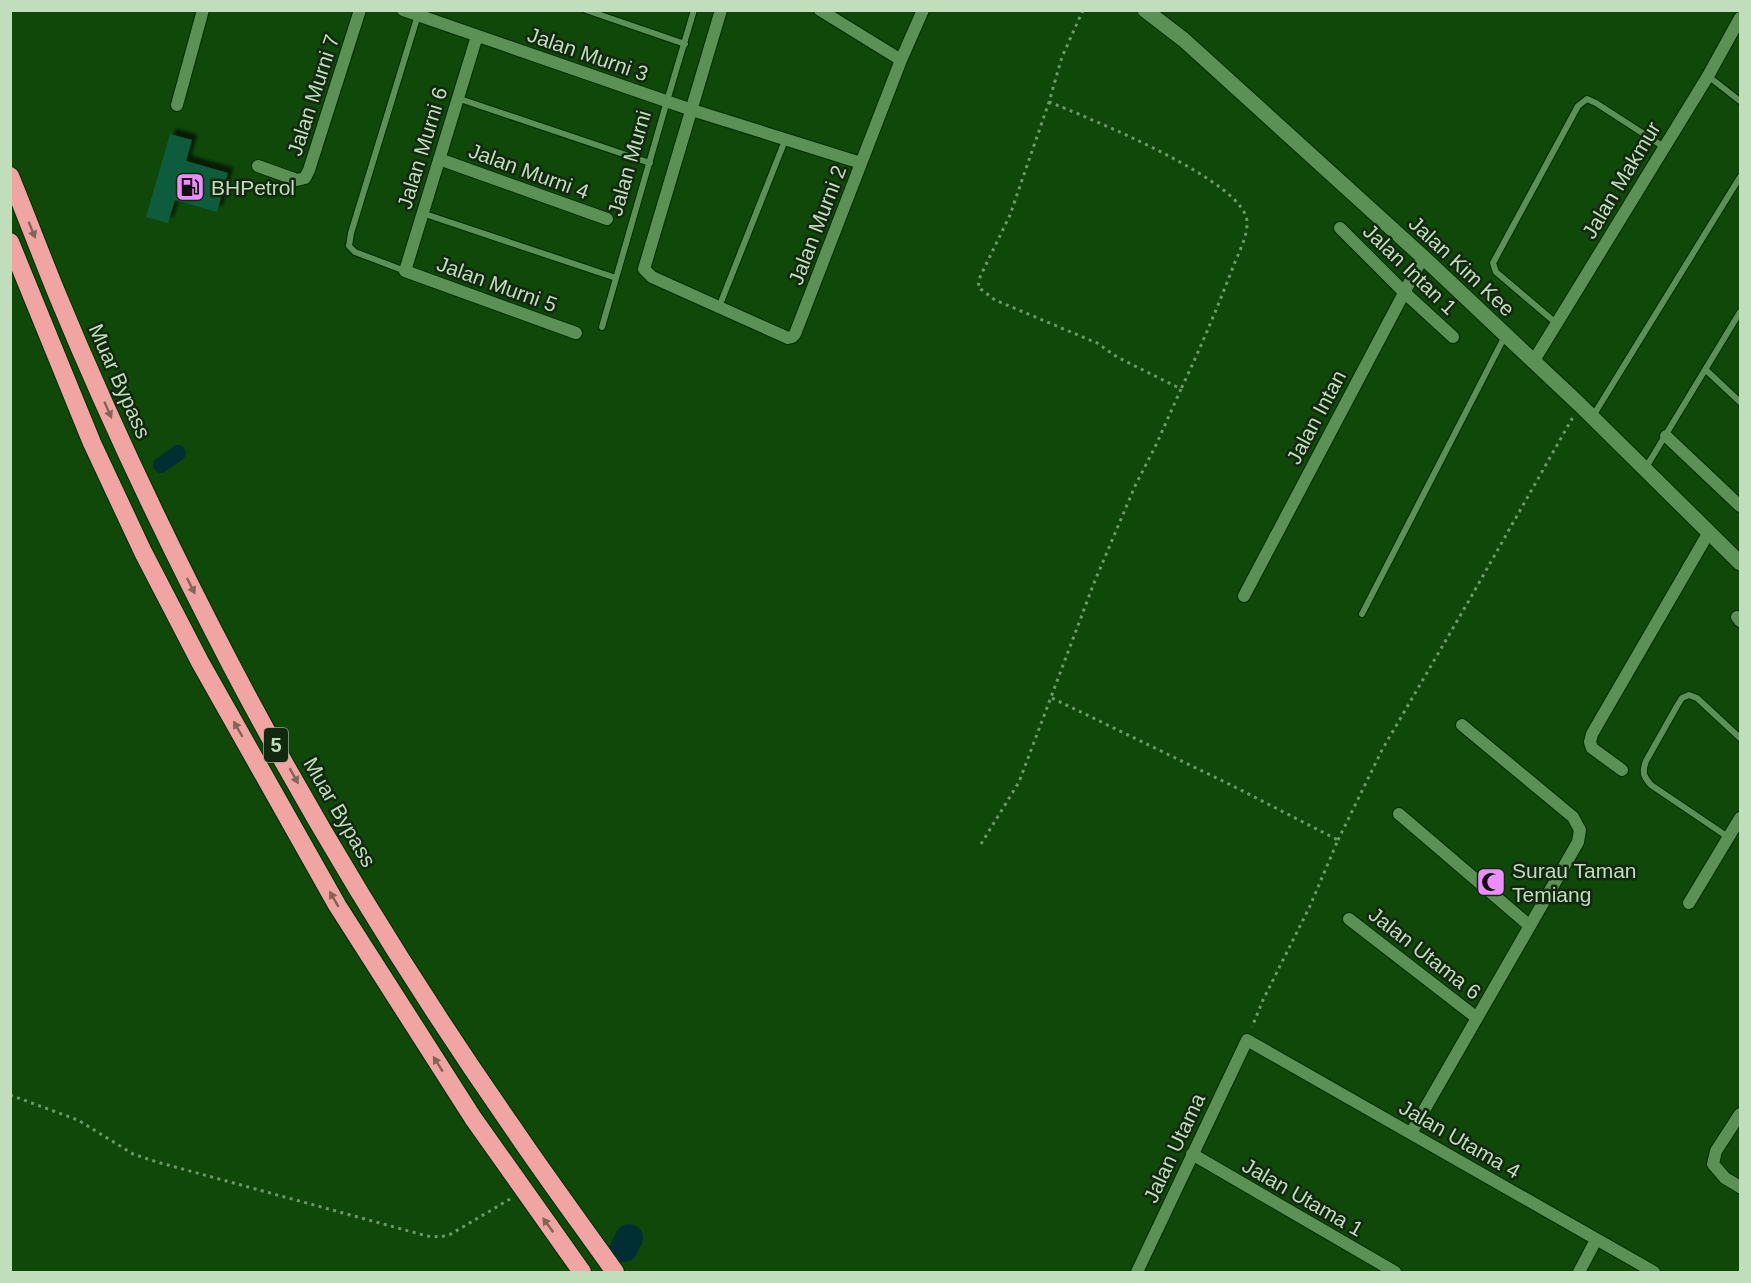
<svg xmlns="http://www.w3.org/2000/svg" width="1751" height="1283" font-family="Arial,sans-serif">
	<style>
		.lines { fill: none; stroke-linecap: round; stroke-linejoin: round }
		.canal { stroke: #002f33; stroke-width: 16 }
		.river { stroke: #002f33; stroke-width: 28 }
		.building { fill: #105b3e; filter: url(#shadow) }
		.lane-casing { stroke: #012b00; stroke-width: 8 }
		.street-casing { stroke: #012b00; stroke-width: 14 }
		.secondary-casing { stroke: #012b00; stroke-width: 17 }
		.highway-casing { stroke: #012b00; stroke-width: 20 }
		.path { stroke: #6e9769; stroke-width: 3; stroke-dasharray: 3 4.5; stroke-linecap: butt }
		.lane { stroke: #5b9154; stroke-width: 6 }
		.street { stroke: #5b9154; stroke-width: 12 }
		.secondary { stroke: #5b9154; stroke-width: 15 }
		.highway { stroke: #f0a5a2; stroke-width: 18 }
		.oneway { fill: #816658 }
		.labels { text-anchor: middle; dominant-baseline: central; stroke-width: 5; stroke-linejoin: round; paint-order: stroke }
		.shield { fill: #12280f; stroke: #8ca788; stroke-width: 1.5 }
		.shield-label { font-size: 20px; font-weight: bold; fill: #c0ddbc }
		.street-label { font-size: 21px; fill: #c0ddbc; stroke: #12280f }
		.poi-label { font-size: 21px; fill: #c0ddbc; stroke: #12280f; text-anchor: start }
	</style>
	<defs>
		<filter id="shadow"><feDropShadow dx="5.5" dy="-5.5" stdDeviation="1.5" flood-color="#0009"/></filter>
	</defs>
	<rect width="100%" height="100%" fill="#10480a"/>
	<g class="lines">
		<path class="canal" d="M161,465l17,-12"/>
		<path class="river" d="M624,1248l5,-10"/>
	</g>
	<path class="building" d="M170,134l22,6 -6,21 42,12 -11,39 -42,-12 -7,23 -22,-6z"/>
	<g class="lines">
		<g class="lane-casing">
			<path id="lane" d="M586,10l99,34
				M1708,76l32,25
				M457,98l193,65
				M422,213l194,65
				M405,271l-50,-19 -6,-6 2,-13 67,-218
				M719,307l67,-169
				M1556,323l-60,-51 -3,-9 85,-157 9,-7 9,4 68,44
				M602,327l65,-226 27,-91
				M1706,370l34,32
				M1593,416l147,-239
				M1645,469l95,-157
				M1362,614l143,-278
				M1728,837l-77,-52c-8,-9 -9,-13 -5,-24l31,-55 5,-8 7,-3 8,3 43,40"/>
		</g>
		<g class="street-casing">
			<path id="street" d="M403,10l289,100 169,53
				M721,10l-77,259 8,8 136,61 4,-1 3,-3 106,-274 22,-50
				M820,10l81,50
				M477,36l-72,235 171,62
				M177,105l26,-95
				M439,159l168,60
				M258,166l39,14 8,-2 4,-8 51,-160
				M1340,228l64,64 49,45
				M1533,362l175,-286 32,-58
				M1666,436l74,70
				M1244,596l179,-339
				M1737,617l3,4
				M1622,770l-30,-22 -2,-6 2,-8 117,-202
				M1399,814l131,112
				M1689,903l51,-85
				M1349,919l128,99
				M1740,1114l-24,37 -3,13 12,14 15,9
				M1411,1133l167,-291 2,-12 -7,-13 -111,-92
				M1192,1154l203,118
				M1137,1272l110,-232 407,232
				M1579,1272l17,-32"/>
		</g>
		<g class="secondary-casing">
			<path id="secondary" d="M1145,10l39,30 239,217 157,148 160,158"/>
		</g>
		<g class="highway-casing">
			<path id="highway" d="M10,176c16,39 31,79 47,118 52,126 111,250 174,371 84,160 179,315 282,463 33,49 68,96 102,144
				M10,242l82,201 51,109 57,110 137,243 136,213 109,154"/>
		</g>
		<path class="path" d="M1049,102c35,14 200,80 198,121 0,15 -9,31 -14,44 -16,42 -33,82 -52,122
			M1052,698l179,87 107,55 -28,66 -47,94 -11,27
			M1338,840l44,-90 85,-146 106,-187
			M981,844l38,-62 75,-199 41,-97 21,-41 25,-56 -64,-32 -20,-14 -102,-43 -17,-13 2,-10 30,-62 39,-113 13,-45 21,-47
			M10,1095l68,25 55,34 24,8 270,74 13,1 11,-3 59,-35"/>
		<use href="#lane" class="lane"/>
		<use href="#street" class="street"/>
		<use href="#secondary" class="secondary"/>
		<use href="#highway" class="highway"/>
	</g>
	<defs><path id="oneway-solid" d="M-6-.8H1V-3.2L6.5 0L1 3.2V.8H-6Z" transform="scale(1.5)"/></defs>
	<g class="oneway">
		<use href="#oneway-solid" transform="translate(32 230) rotate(68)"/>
		<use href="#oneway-solid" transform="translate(108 410) rotate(66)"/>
		<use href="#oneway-solid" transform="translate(191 586) rotate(63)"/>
		<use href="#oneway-solid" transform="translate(238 729) rotate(-120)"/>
		<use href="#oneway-solid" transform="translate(294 776) rotate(61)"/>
		<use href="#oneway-solid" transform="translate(334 899) rotate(-120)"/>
		<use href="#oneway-solid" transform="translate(438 1064) rotate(-122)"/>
		<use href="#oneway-solid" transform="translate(548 1225) rotate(-126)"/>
	</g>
	<defs>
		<g id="fuel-square" transform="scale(1.5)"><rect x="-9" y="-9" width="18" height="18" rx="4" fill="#eb8dfb" stroke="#12280f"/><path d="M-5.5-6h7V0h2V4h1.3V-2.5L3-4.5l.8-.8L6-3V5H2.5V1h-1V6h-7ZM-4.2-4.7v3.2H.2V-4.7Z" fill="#111"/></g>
		<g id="mosque-square" transform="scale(1.5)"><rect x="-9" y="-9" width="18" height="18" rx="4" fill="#eb8dfb" stroke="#12280f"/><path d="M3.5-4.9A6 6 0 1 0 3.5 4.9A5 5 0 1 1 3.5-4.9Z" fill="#111"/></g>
	</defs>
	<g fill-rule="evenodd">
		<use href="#fuel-square" x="190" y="187"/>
		<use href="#mosque-square" x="1491" y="882"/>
	</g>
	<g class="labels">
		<rect class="shield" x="264" y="728" width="24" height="34" rx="4.5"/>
		<g class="shield-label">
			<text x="276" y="745">5</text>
		</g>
		<g class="street-label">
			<text transform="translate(588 54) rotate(19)">Jalan Murni 3</text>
			<text transform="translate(313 95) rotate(-72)">Jalan Murni 7</text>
			<text transform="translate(422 148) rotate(-73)">Jalan Murni 6</text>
			<text transform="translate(629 163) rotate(-74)">Jalan Murni</text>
			<text transform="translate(529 171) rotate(20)">Jalan Murni 4</text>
			<text transform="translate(1621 180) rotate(-59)">Jalan Makmur</text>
			<text transform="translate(817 225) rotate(-69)">Jalan Murni 2</text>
			<text transform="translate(1462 266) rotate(43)">Jalan Kim Kee</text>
			<text transform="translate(1410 269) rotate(44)">Jalan Intan 1</text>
			<text transform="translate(497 284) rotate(20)">Jalan Murni 5</text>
			<text transform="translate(120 381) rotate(66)">Muar Bypass</text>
			<text transform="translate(1316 417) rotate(-62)">Jalan Intan</text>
			<text transform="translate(340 812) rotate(60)">Muar Bypass</text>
			<text transform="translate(1425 953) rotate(38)">Jalan Utama 6</text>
			<text transform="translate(1460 1139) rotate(30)">Jalan Utama 4</text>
			<text transform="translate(1174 1148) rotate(-65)">Jalan Utama</text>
			<text transform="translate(1303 1197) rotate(30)">Jalan Utama 1</text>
		</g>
		<g class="poi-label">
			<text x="211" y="187">BHPetrol</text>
			<text x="1512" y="870">Surau Taman<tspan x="1512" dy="24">Temiang</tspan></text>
		</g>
	</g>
	<rect width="1751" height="1283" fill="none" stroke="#c0ddbc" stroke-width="24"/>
</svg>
